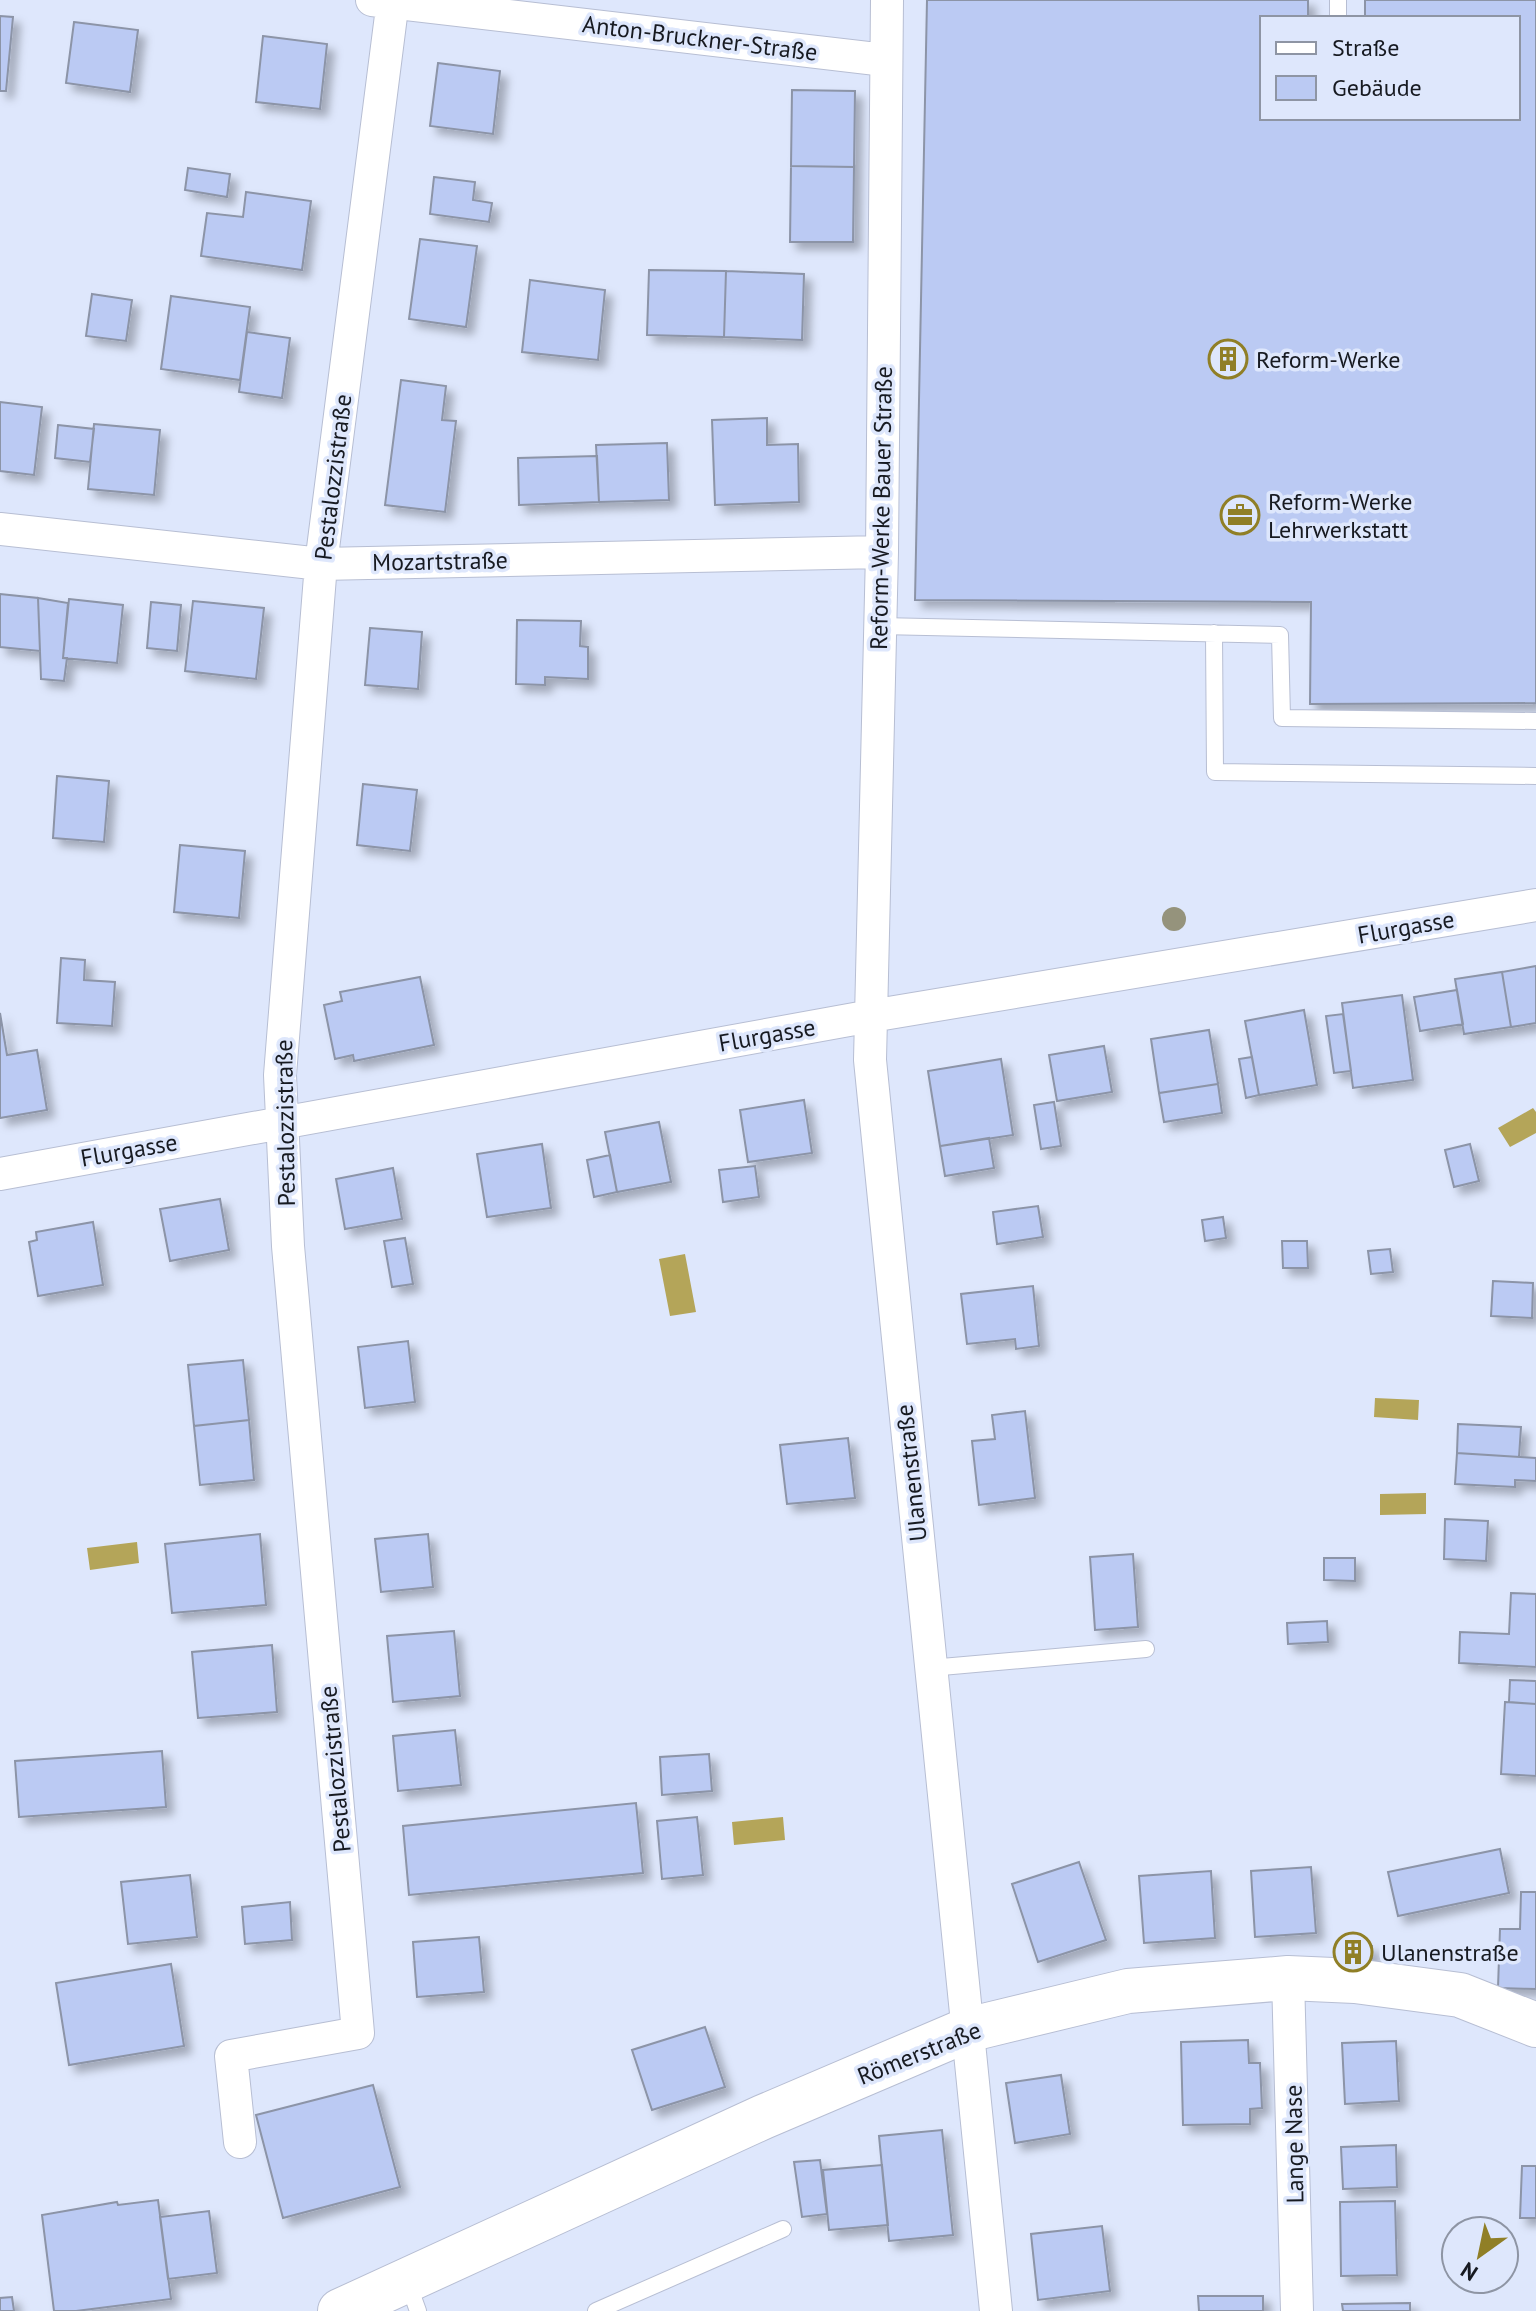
<svg xmlns="http://www.w3.org/2000/svg" width="1536" height="2311" font-family="'PT Sans',sans-serif">
	<style>
		.water { fill: #b4a559 }
		.building { fill: #bbcaf3; stroke: #8c94a7; stroke-width: 2; filter: url(#shadow) }
		.lines { fill: none; stroke-linecap: round; stroke-linejoin: round }
		.service-casing { stroke: #b7bed3; stroke-width: 18 }
		.minor-casing { stroke: #b7bed3; stroke-width: 34 }
		.secondary-casing { stroke: #b7bed3; stroke-width: 46 }
		.service { stroke: #fff; stroke-width: 16 }
		.minor { stroke: #fff; stroke-width: 32 }
		.secondary { stroke: #fff; stroke-width: 44 }
		.tree { fill: #95937c }
		.labels { text-anchor: middle; dominant-baseline: central; stroke-width: 7; stroke-linejoin: round; paint-order: stroke }
		.street-label { font-size: 24px; fill: #171a21; stroke: #dee7fc }
		.poi-label { font-size: 24px; fill: #171a21; stroke: #dee7fc; text-anchor: start }
	</style>
	<defs>
		<filter id="shadow"><feDropShadow dx="7" dy="7" stdDeviation="4" flood-color="#0004"/></filter>
	</defs>
	<rect width="100%" height="100%" fill="#dee7fc"/>
	<path class="water" d="M1533,1108l3,4v21l-26,14 -12,-19z
		M685,1254l11,58 -26,4 -11,-57z
		M1375,1398l44,2 -1,20 -44,-3z
		M1426,1493v21l-46,1v-21z
		M137,1542l2,21 -49,7 -3,-22z
		M783,1817l2,23 -51,5 -2,-23z"/>
	<path class="building" d="M927,0h381v18h-46v100h256v-100h-153v-18h171v703l-226,1 1,-102 -396,-2z
		M0,16l13,1 -7,74h-6z
		M74,22l64,8 -8,62 -64,-9z
		M263,36l64,8 -7,65 -64,-7z
		M438,63l62,8 -7,63 -63,-8z
		M792,90l63,1 -1,76 -63,-1z
		M791,166l63,1 -1,75h-63z
		M188,168l42,6 -3,23 -42,-7z
		M434,177l41,5 -2,18 19,3 -3,19 -59,-8z
		M246,192l65,9 -9,69 -101,-14 6,-43 36,4z
		M420,239l57,7 -11,81 -57,-8z
		M649,270l77,1 -2,66 -77,-2z
		M726,271l78,3 -2,66 -78,-3z
		M530,280l75,10 -7,70 -76,-8z
		M92,294l40,6 -6,41 -40,-5z
		M171,296l79,11 -10,73 -79,-11z
		M247,332l43,6 -8,60 -43,-6z
		M401,380l45,6 -4,34 14,1 -11,91 -60,-7z
		M0,402l42,5 -8,68 -34,-4z
		M767,418v27l31,-1 1,58 -84,3 -3,-85z
		M94,424l66,6 -6,65 -66,-6z
		M58,425l36,4 -4,33 -35,-4z
		M667,443l2,57 -70,2 -3,-57z
		M597,456l2,46 -80,3 -1,-47z
		M0,594l38,4 2,53 -40,-4z
		M38,598l30,5 -5,55h4l-3,23 -23,-2z
		M69,599l54,6 -6,58 -54,-5z
		M193,601l71,7 -8,71 -71,-8z
		M151,602l30,3 -4,46 -30,-3z
		M517,620l64,1 -1,25 8,1v32l-43,-2v8l-29,-1z
		M370,628l52,4 -4,57 -53,-4z
		M57,776l52,5 -5,61 -51,-4z
		M363,784l54,6 -7,61 -53,-6z
		M180,845l65,6 -6,67 -65,-6z
		M61,958l24,2 -1,20 31,2 -3,44 -55,-3z
		M1536,966v57l-25,4 -9,-55z
		M1502,972l9,55 -47,7 -9,-55z
		M420,977l14,68 -80,16 -1,-6 -18,4 -11,-54 18,-4 -2,-9z
		M1457,990l6,34 -43,7 -6,-34z
		M1402,995l11,85 -60,8 -11,-85z
		M1304,1010l13,75 -58,10 -14,-74z
		M0,1013l7,42 30,-5 10,60 -47,8z
		M1343,1014l8,57 -17,2 -8,-57z
		M1209,1030l9,54 -59,9 -8,-54z
		M1104,1046l8,46 -55,9 -8,-46z
		M1252,1057l7,38 -13,3 -7,-39z
		M1001,1059l12,76 -73,11 -12,-75z
		M1218,1084l4,29 -58,9 -5,-29z
		M804,1100l8,53 -64,9 -8,-52z
		M1054,1102l7,44 -20,3 -7,-44z
		M659,1122l12,60 -54,10 -12,-60z
		M989,1138l5,30 -49,8 -5,-30z
		M542,1144l9,64 -64,9 -10,-63z
		M1470,1144l9,37 -25,6 -9,-37z
		M610,1155l7,37 -23,5 -7,-37z
		M755,1166l4,31 -36,5 -4,-32z
		M393,1168l9,51 -57,10 -9,-50z
		M220,1199l9,51 -59,11 -10,-52z
		M1038,1206l5,31 -46,7 -4,-32z
		M1223,1217l3,21 -21,3 -3,-21z
		M93,1222l10,63 -65,11 -9,-54 8,-2 -1,-8z
		M405,1238l8,46 -21,3 -8,-46z
		M1282,1241h25l1,27h-25z
		M1390,1249l3,23 -22,2 -3,-23z
		M1493,1281l40,2 -1,35 -41,-2z
		M1033,1286l6,60 -23,3 -1,-10 -48,5 -6,-50z
		M408,1341l7,61 -50,6 -7,-61z
		M243,1360l6,60 -55,6 -6,-61z
		M1025,1411l10,87 -56,7 -7,-64 23,-2 -3,-24z
		M249,1420l5,60 -54,5 -6,-59z
		M1458,1424l63,3 -2,30 -62,-4z
		M848,1438l7,60 -68,6 -7,-59z
		M1457,1453l79,5v23l-21,-1v7l-60,-3z
		M1445,1519l43,2 -2,40 -42,-2z
		M260,1534l6,71 -94,8 -7,-69z
		M428,1534l5,53 -52,5 -6,-53z
		M1133,1554l5,73 -43,3 -5,-73z
		M1324,1558h31v23l-31,-1z
		M1511,1593l25,1v73l-77,-4 1,-31 49,2z
		M1327,1621l1,21 -40,2 -1,-21z
		M454,1631l6,65 -67,6 -6,-66z
		M272,1645l5,67 -79,6 -6,-66z
		M1510,1680l26,1v23l-27,-2z
		M1505,1702l31,2v72l-35,-2z
		M455,1730l6,55 -63,6 -5,-55z
		M162,1751l4,56 -147,10 -4,-56z
		M709,1754l3,37 -50,4 -2,-38z
		M636,1803l7,70 -234,22 -6,-69z
		M697,1817l6,58 -41,4 -5,-58z
		M1500,1849l9,44 -111,23 -10,-44z
		M1079,1862l27,78 -68,22 -26,-78z
		M1311,1867l5,66 -61,4 -4,-66z
		M1211,1871l4,67 -71,5 -5,-67z
		M190,1875l7,62 -69,7 -7,-62z
		M1521,1892h15v97l-38,-1 2,-59h20z
		M290,1902l2,38 -47,4 -3,-37z
		M479,1937l5,55 -67,5 -4,-55z
		M1335,1946h37v12h-38z
		M171,1964l13,82 -115,19 -13,-82z
		M705,2027l20,60 -73,23 -20,-60z
		M1248,2040l1,23h11l2,45 -12,1v15l-67,1 -2,-83z
		M1396,2041l3,60 -54,3 -3,-61z
		M1061,2075l9,59 -55,9 -9,-60z
		M373,2085l27,102 -117,31 -27,-103z
		M942,2130l11,105 -64,6 -10,-105z
		M1396,2145l1,42 -54,2 -2,-42z
		M820,2160l7,54 -25,3 -8,-55z
		M882,2165l6,60 -59,5 -6,-60z
		M1522,2166h14v52h-16z
		M158,2200l13,99 -95,12h-22l-12,-96 75,-13 1,3z
		M1395,2201l2,74 -56,1 -1,-74z
		M209,2211l8,62 -49,6 -8,-62z
		M1102,2226l8,65 -72,9 -7,-66z
		M1198,2296h65v15h-64z
		M12,2297l2,14h-14v-13z
		M1410,2303v8h-67l-1,-7z"/>
	<g class="lines">
		<g class="service-casing">
			<path id="service" d="M1338,0v18
				M880,626l400,9 2,83 254,3
				M1214,633l1,139 321,4
				M930,1668l216,-19
				M408,2283l10,28
				M596,2311l187,-82"/>
		</g>
		<g class="minor-casing">
			<path id="minor" d="M372,0l513,60
				M887,0l-5,552 -12,508 126,1251
				M0,529l321,35 561,-12
				M0,1174l871,-158 665,-111
				M1288,1978l9,333
				M240,2142l-9,-86 127,-23 -70,-787 -8,-171 41,-511 72,-564"/>
		</g>
		<g class="secondary-casing">
			<path id="secondary" d="M340,2311l423,-194 204,-87 161,-39 160,-13 67,3 105,14 76,30"/>
		</g>
		<use href="#service" class="service"/>
		<use href="#minor" class="minor"/>
		<use href="#secondary" class="secondary"/>
	</g>
	<circle class="tree" cx="1174" cy="919" r="12"/>
	<defs>
		<g id="building-ring" transform="scale(2)"><circle r="9.5" fill="#dee7fc" stroke="#907f26" stroke-width="1.5"/><path d="M-4-6H4V6H1V3H-1V6H-4ZM-2.5-4.3h1.7v1.8h-1.7ZM.8-4.3h1.7v1.8H.8ZM-2.5-1h1.7V.8h-1.7ZM.8-1h1.7V.8H.8Z" fill="#907f26"/></g>
		<g id="office-ring" transform="scale(2)"><circle r="9.5" fill="#dee7fc" stroke="#907f26" stroke-width="1.5"/><path d="M-6-3h4V-5.5h4V-3h4V5H-6ZM-1-4.5V-3h2v-1.5ZM-6 0V1H6V0Z" fill="#907f26"/></g>
	</defs>
	<g fill-rule="evenodd">
		<use href="#building-ring" x="1228" y="359"/>
		<use href="#office-ring" x="1240" y="515"/>
		<use href="#building-ring" x="1353" y="1952"/>
	</g>
	<g class="labels">
		<g class="street-label">
			<text transform="translate(700 38) rotate(7)">Anton-Bruckner-Straße</text>
			<text transform="translate(333 477) rotate(-83)">Pestalozzistraße</text>
			<text transform="translate(881 508) rotate(-89)">Reform-Werke Bauer Straße</text>
			<text transform="translate(440 561) rotate(-1)">Mozartstraße</text>
			<text transform="translate(1406 927) rotate(-10)">Flurgasse</text>
			<text transform="translate(767 1035) rotate(-10)">Flurgasse</text>
			<text transform="translate(285 1123) rotate(-91)">Pestalozzistraße</text>
			<text transform="translate(129 1150) rotate(-10)">Flurgasse</text>
			<text transform="translate(911 1473) rotate(-96)">Ulanenstraße</text>
			<text transform="translate(335 1769) rotate(-95)">Pestalozzistraße</text>
			<text transform="translate(919 2053) rotate(-22)">Römerstraße</text>
			<text transform="translate(1294 2144) rotate(-91)">Lange Nase</text>
		</g>
		<g class="poi-label">
			<text x="1256" y="359">Reform-Werke</text>
			<text x="1268" y="501">Reform-Werke<tspan x="1268" dy="28">Lehrwerkstatt</tspan></text>
			<text x="1381" y="1952">Ulanenstraße</text>
		</g>
	</g>
	<rect x="1260" y="16" width="260" height="104" fill="#dee7fc" stroke="#8e95a4" stroke-width="2"/>
	<rect x="1276" y="42" width="40" height="12" fill="#ffffff" stroke="#8e95a4" stroke-width="2"/>
	<text x="1332" y="56" font-size="24" fill="#171a21">Straße</text>
	<rect x="1276" y="76" width="40" height="24" fill="#bbcaf3" stroke="#8e95a4" stroke-width="2"/>
	<text x="1332" y="96" font-size="24" fill="#171a21">Gebäude</text>
	<g transform="translate(1480 2255) rotate(213)"><circle r="38" fill="#dee7fc" stroke="#8e95a4" stroke-width="2"/>
	<path d="M0-6L14 30L0 20L-14 30Z" fill="#907f26"/>
	<text y="-12" font-size="22" font-weight="bold" text-anchor="middle" fill="#171a21">N</text>
	</g>
</svg>
